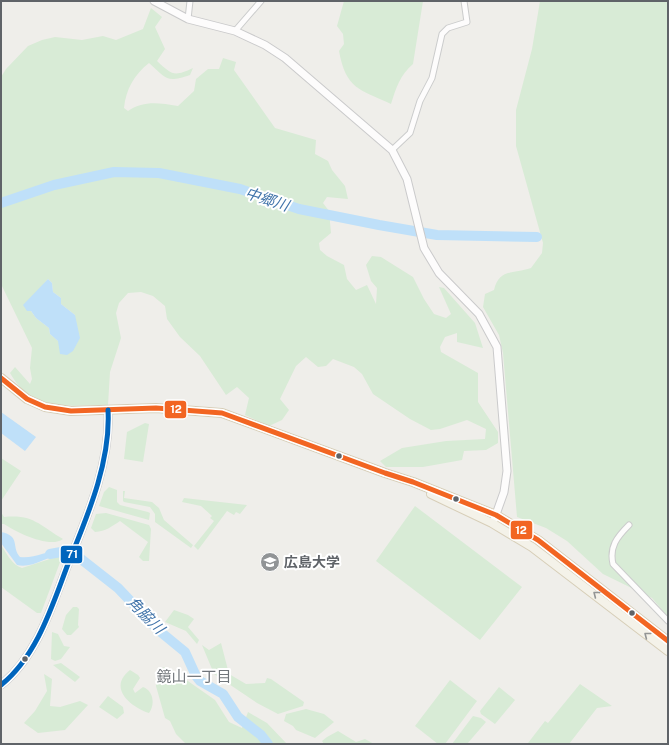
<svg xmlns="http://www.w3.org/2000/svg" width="669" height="745" font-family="'Public Sans','Noto Sans JP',sans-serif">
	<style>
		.green { fill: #d8ebd6; fill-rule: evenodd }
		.water { fill: #bfe0f9 }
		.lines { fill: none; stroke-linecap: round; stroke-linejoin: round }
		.river { stroke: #bfe0f9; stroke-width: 10 }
		.street-casing { stroke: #cbcccc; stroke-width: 7 }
		.secondary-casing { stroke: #cacacb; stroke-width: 9 }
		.primary-casing { stroke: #d7ceb8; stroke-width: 10 }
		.street { stroke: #fdfcfc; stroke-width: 5 }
		.secondary { stroke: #fdfcfc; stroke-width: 7 }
		.primary { stroke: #f4f2e9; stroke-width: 8 }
		.bus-1-casing { stroke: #fff; stroke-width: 8 }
		.bus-2-casing { stroke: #fff; stroke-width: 8 }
		.bus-1 { stroke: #f26522; stroke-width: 5 }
		.bus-2 { stroke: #0065bd; stroke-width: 5 }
		.oneway { stroke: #939595 }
		.bus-dot { fill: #5f6368; stroke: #fff; stroke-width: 1.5 }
		.labels { text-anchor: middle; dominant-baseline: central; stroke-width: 4; stroke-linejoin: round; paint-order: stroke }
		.poi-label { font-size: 14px; font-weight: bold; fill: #5f6368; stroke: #fff; text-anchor: start }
		.water-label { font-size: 15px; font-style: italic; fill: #4174aa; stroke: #fff }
		.neighbourhood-label { font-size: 15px; fill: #70757a; stroke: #fff }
		.line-badge { stroke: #fff; stroke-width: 1.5 }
		.badge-label { font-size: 11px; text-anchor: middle; font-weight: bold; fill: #fff }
	</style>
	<rect width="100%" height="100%" fill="#efeeea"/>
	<path class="green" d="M344,1h79l-10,63c-13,11 -17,24 -22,40 -32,-15 -45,-15 -52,-53l5,-7 -1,-10 -6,-8z
		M540,1h128v616l-16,-19 -49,-24 -36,-33 -21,-13 -29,-11 -14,-164 -4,-18 -16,-28 2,-13 9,-4c5,-21 18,-16 37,-22l11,-15 1,-10 -27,-97v-36l16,-61z
		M151,8l11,9 -7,10 10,22 -8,12c15,14 17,16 36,7l-3,7c-24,8 -23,4 -41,-12 -15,12 -23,26 -25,45l4,3c16,-11 31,-8 50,-5l16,-15 2,-12 12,-10h11l4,-11 13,4 -2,8 41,58 41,12 -1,14 13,7 4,9 13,16 3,13 -21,-2 -4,6 6,8 2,22 -12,10 1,7 7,6 17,9 3,14 9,11 11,-5 9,19 1,-16 -6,-7 -5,-16 6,-9 9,1 32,20 11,22 10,15 12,4 5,-4 -12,-27 5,1 31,35 8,25 -26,-6v-9l-12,4 -5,10 1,5 37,21v29l20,30v11l-12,7 -22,1 -2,9 -39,7h-37l-6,-6 22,-13 44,-7 39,-2 1,-10 -19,-9 -27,9 -9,1 -21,-11 -37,-25 -11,-20 -8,-7 -21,-8 -7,7 -8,1 -12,-10 -10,9 -16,33 9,11 -7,10 -13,6 -24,-11 4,-17 -12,-11 -11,8 -26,-39 -20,-19 -13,-18 -2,-13 -12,-10 -12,-4 -13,1 -9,10 -3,10 5,25 -11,34 -2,33c-29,0 -65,6 -87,-17 -4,-4 -8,-10 -11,-15l5,-6 15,17 2,-5 -2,-11 2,-20 -31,-64v-207l5,-8 22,-23 14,-6 13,-3 27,3 21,-4 13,4 27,-11zM48,279l4,4 1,9 8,6v6l14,11 -17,26 -8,-7 -1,-6 -13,-10 -5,-7 6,-19z
		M145,423l4,1 -6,38 -19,-3 3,-27z
		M1,458l20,13 -20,30z
		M109,487l8,3v12l3,3 28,7 2,1 -1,7 -50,-14 5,-14z
		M123,491h2l-1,7 28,4 7,6 5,12 29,25 -2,3 -36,-26v-8l-5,-7 -26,-5 -1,-1z
		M184,498l63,7 -7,9 -4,-2 -2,3 -7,-4 -29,39 -4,-4 20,-25 -4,-3 2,-2 -11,-10 -19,-4z
		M415,506l107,81 -42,53 -104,-79z
		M1,512l3,5c30,-3 36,9 59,22 -13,10 -47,-7 -59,-15h-3z
		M106,513l43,12 2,4 -2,32h-6l-4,-4 9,-15 -28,-21c-9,6 -14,10 -25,11l-4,-4 5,-14z
		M1,545c6,9 11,20 21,23l34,-11h6l-21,56h-4l-36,-26z
		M73,607h4l2,2 -1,16 1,2 -8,8h-4l-5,-6 4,-14z
		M174,610l14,5 6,4 -6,8 11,13 -2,4 -11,-13 -21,-9z
		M52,632l6,2 6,12 6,1 -9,12 -6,2 -4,-2z
		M221,643l8,31 17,10 19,-1 2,-5 4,1 33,23 -1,4 -25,8 -21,-11 -43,-29 -12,-29 7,5z
		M61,663l19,14 -5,5 -22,-17z
		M164,667l11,5 40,28 14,22 13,6 6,-16 19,11 20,21h-101l-10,-10 -6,-13 -5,-3 -9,-32v-13z
		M130,670l8,5 2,3 -7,11 2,4 8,-6c11,4 12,18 6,26 -18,-6 -42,-25 -19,-43z
		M44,674l8,5 -2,27 10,1 20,-6 8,4 -23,25 -27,3 -14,-10 11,-12 12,-20z
		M450,680l27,21 -32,43h-7l-23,-18z
		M580,684l32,22 -15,2 -28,36 -41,-1 17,-22 3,2z
		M499,687l16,13 -20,24 -14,-10 -1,-3z
		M108,696l15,11 1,6 -7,6 -18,-12z
		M306,709l18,5 10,8 -19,16 -19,-8 -3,-4 -9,-5 2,-7z
		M473,716l8,2 5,4 -19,22h-15z
		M338,731l18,11 9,-3 9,5h-50l-2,-3 5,-4z"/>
	<path class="water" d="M48,279l4,4 1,9 8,6v6l14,11 5,23 -7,13 -6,4 -7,-1 -2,-13 -8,-7 -1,-6 -13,-10 -5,-7h-4l-4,-6z
		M1,412l35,25 -11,14 -24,-18z
		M1,532c20,4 10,15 19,25 16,2 28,-8 44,-6l-1,3c-16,2 -31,15 -46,11l-16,-22z"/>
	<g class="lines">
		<path class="river" d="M1,203l53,-18 60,-13 45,1 81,16 59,20 80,16 58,10 100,2
			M50,554l11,-2 20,7 37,29 39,41 28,23 11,24 4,5 23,13 15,23 23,18 7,9"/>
		<g class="street-casing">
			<path id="street" d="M188,19l2,-18
				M235,31l26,-30
				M392,150l18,-17 10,-32 12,-23 10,-44 6,-6 19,-6 -3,-21
				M629,525c-12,12 -20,22 -16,39l55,57"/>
		</g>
		<g class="secondary-casing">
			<path id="secondary" d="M154,1l34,18 47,12 30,14 20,13 107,92 15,29 17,69 15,25 40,41 18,33 10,124 -3,21 -10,28
				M1,685c36,-29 51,-79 67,-121 19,-47 43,-102 40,-154"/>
		</g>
		<g class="primary-casing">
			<path id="primary" d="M1,378l26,21 18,8 26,4 85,-3 66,5 163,60 28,9 83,33 42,25 130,101
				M431,494l61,29 40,24 136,104"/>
		</g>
		<use href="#street" class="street"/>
		<use href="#secondary" class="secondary"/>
		<use href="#primary" class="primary"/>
		<g class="bus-1-casing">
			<path id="bus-1" d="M1,378l26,21 18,8 26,4 85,-3 66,5 163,60 28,9 83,33 42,25 130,101"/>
		</g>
		<g class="bus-2-casing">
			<path id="bus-2" d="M1,685c36,-29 51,-79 67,-121 19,-47 43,-102 40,-154"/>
		</g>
		<use href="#bus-1" class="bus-1"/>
		<use href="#bus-2" class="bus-2"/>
	</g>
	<defs><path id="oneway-chevron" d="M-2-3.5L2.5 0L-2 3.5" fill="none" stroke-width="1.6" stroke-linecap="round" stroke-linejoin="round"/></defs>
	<g class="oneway">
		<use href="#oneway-chevron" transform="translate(596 594) rotate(-142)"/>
		<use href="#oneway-chevron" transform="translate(647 635) rotate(-142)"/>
	</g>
	<defs>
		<g id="university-disc" transform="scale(1)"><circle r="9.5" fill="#919496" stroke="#fff"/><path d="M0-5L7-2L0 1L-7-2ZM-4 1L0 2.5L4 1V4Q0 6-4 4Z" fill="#fff"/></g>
	</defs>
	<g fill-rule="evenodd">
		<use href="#university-disc" x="270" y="562"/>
	</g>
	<g class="bus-dot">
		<circle cx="339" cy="456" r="3.5"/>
		<circle cx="456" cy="499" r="3.5"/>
		<circle cx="632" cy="613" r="3.5"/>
		<circle cx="25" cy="659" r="3.5"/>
	</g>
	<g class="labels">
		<g class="poi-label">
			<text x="284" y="562">広島大学</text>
		</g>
		<g class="water-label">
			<text transform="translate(267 199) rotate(18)">中郷川</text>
			<text transform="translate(146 615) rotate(45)">角脇川</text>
		</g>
		<g class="neighbourhood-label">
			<text x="194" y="676">鏡山一丁目</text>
		</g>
	</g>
	<g class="line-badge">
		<rect x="164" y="400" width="23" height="19" rx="4" fill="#f26522"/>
		<rect x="510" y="520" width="23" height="20" rx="4" fill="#f26522"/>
		<rect x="60" y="545" width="23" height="19" rx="4" fill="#0065bd"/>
	</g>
	<g class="badge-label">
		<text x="176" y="413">12</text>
		<text x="521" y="534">12</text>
		<text x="72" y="558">71</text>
	</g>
	<rect width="669" height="745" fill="none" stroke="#5f6368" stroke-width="4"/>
</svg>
